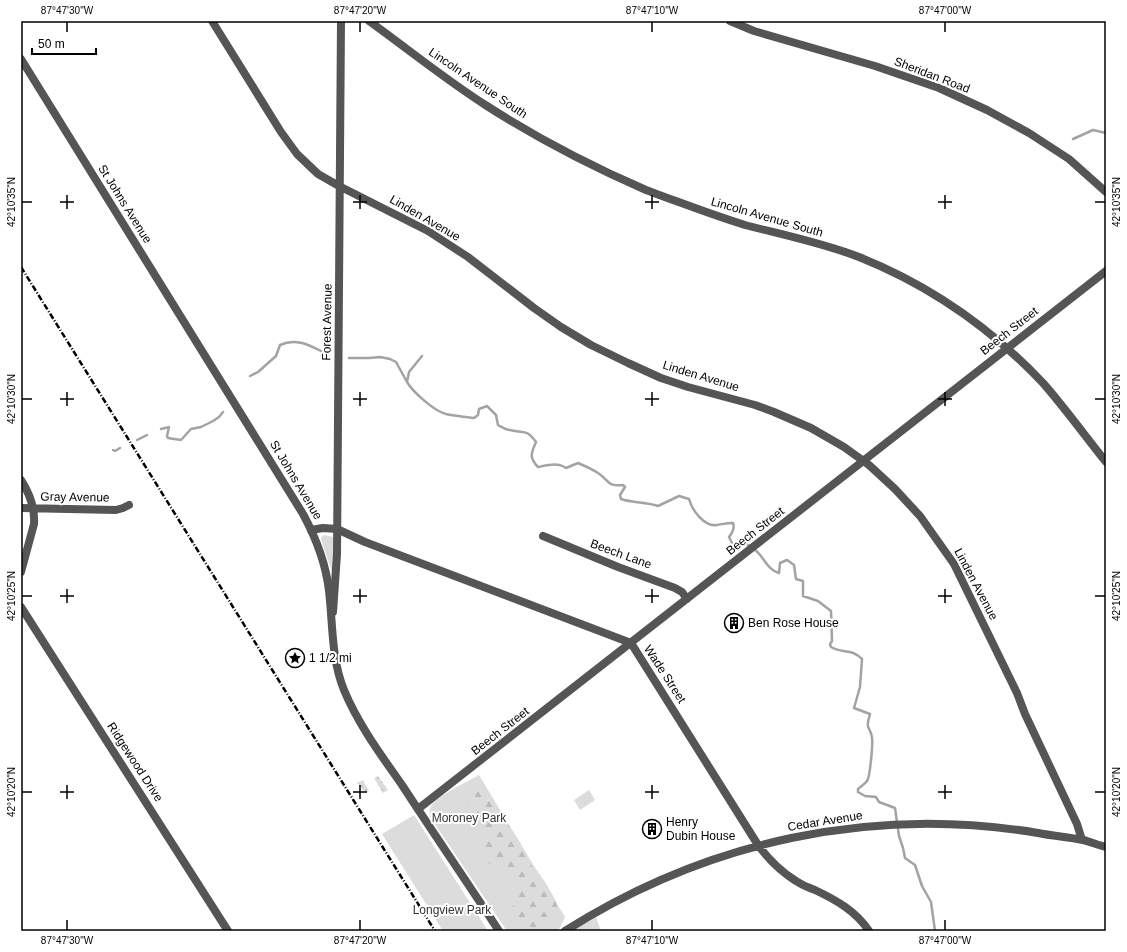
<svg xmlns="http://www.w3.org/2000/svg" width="1127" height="952" font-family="Helvetica,sans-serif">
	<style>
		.green { fill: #dcdcdc }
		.forest { fill: url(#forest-firs) }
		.garden { fill: url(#garden-dots) }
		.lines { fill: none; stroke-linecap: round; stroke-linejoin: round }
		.stream { stroke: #a3a3a3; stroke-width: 2.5 }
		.minor { stroke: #555; stroke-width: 8 }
		.tertiary { stroke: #555; stroke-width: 8 }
		.rail { stroke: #000; stroke-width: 2.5; stroke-dasharray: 6 2 1 2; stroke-linecap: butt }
		.ticks { fill: none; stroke: #000; stroke-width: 1.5 }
		.labels { text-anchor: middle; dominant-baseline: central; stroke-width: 4; stroke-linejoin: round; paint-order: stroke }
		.street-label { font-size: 12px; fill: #000; stroke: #fff }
		.poi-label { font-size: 12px; fill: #000; stroke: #fff; text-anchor: start }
		.park-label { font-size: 12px; fill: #333; stroke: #fff }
		.neatline { fill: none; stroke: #000; stroke-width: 1.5 }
		.ticks-label { font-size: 10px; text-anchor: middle; fill: #000 }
	</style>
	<defs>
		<pattern id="forest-firs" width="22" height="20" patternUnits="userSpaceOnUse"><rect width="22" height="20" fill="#dcdcdc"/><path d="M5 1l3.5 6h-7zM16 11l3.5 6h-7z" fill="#bbb"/></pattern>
		<pattern id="garden-dots" width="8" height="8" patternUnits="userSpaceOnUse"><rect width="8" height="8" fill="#dcdcdc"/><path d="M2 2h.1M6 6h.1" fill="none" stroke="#bbb" stroke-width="1.8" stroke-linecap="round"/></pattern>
	</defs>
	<rect width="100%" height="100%" fill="#fff"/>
	<path class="green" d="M324,535l10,2 -1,38 -12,-36v-2z
		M479,775l86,142 -5,11 -4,3h-49l-75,-111c-2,-4 -3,-8 -2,-12 4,-11 39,-27 49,-33z
		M589,790l6,10 -15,10 -6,-10z
		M414,815l74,116h-45l-61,-97z
		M596,917l5,14h-28z"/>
	<path class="forest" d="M478,781l36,52 7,11 5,16 11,11 8,11 10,17 4,14c-10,9 -27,26 -42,14 -3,-2 -5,-7 -8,-10l7,-20v-13l-15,-15 -11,-5 -10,-13v-6l3,-17 -2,-6 -15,-22v-10z"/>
	<path class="garden" d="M378,776l10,14 -5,3 -9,-15z
		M363,780l6,11 -4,2 -8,-10z"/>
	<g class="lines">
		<path class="stream" d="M1073,139l20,-9 13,3
			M422,356l-13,16 -2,10c6,10 27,29 39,32 9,2 19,3 28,4l4,-3 1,-6 8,-3 9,9 2,10c4,2 8,5 12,5 14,4 16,-2 26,12 -5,11 -7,16 2,25 10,-2 20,-5 28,1l12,-5c7,3 14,6 20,10 11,7 9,14 25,12l2,2 -5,8 1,4c12,4 25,3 37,7l21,-10 10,3c3,11 15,28 28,26 6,-1 10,-2 16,-2 2,6 -1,10 -4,14l3,6 4,1 4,-3 10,5
			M349,358h20l11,-1 10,2 6,3 11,20
			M250,376l8,-4 18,-16 4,-11c15,-7 27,-1 41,6
			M161,429l8,-2 -2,9 1,2 13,2 10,-11 10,-2 12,-6 6,-4 4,-5
			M137,440l10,-5
			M113,450l2,1 5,-3
			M754,549c10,7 12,20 25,24l1,-10 7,-3 7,5 2,14 7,2v15l15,5 13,10 1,30 -2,3 1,3c12,7 20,1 31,12l-2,28 -6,21 16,6c-1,4 -3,9 -2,12 1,4 4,7 4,12 1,5 -2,40 -5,43 -2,3 -6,5 -9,8v3l7,4 11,1 3,5 16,6 4,28 4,12 2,10 10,7 7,21 9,16 4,29"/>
		<path class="minor" d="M212,21l69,111 16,22 21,20 21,12 89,45 40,26 66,51 27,19 30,18 37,18 33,15 27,9 67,18 19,7 37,16 33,19 25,18 26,24 25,27 34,48 63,129 8,21 52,110 5,16
			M369,21c39,28 77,59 118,85 50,32 104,60 159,84 13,5 27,10 41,15 19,7 39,14 58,20 39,10 78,18 114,32 70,28 133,72 184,126 22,25 42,53 63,79
			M21,480c9,14 14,28 13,44l-13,48
			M21,508l95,2 7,-2 6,-3
			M311,530l12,-2 14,1 28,13 266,101 127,202c11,15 22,26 38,36 6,4 13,7 19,9 21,10 41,21 54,41
			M543,536l75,31 57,21 7,4 5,7
			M21,607l207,324
			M333,612l4,-58 4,-533
			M418,809l688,-538
			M565,931c142,-90 307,-126 473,-98 15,3 30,4 45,7 8,2 15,5 23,7"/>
		<path class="tertiary" d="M730,21l24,10 121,35 64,22 48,22 42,23 40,26 37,33
			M21,59l282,455c13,24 23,50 26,77 4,33 2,67 15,99 14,34 37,65 58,95 32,49 65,97 97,146"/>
		<path class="rail" d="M21,267l414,664"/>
	</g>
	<path class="ticks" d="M67,22v10M360,22v10M652,22v10M945,22v10M67,195v14M360,195v14M652,195v14M945,195v14M22,202h10M60,202h14M353,202h14M645,202h14M938,202h14M1095,202h10M67,392v14M360,392v14M652,392v14M945,392v14M22,399h10M60,399h14M353,399h14M645,399h14M938,399h14M1095,399h10M67,589v14M360,589v14M652,589v14M945,589v14M22,596h10M60,596h14M353,596h14M645,596h14M938,596h14M1095,596h10M67,785v14M360,785v14M652,785v14M945,785v14M22,792h10M60,792h14M353,792h14M645,792h14M938,792h14M1095,792h10M67,920v10M360,920v10M652,920v10M945,920v10"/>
	<defs>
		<g id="building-ring" transform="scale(1)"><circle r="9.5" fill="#fff" stroke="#000" stroke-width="1.5"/><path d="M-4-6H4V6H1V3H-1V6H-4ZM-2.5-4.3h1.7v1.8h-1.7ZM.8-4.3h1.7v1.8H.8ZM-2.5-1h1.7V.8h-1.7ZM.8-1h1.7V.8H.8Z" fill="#000"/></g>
		<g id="sight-ring" transform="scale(1)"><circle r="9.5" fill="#fff" stroke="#000" stroke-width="1.5"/><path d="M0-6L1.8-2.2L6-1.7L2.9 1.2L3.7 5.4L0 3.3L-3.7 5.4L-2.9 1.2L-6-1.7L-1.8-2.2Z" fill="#000"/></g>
	</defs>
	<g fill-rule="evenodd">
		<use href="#building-ring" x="734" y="623"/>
		<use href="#sight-ring" x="295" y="658"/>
		<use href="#building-ring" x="652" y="829"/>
	</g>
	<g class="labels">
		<g class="street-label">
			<text transform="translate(932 75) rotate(21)">Sheridan Road</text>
			<text transform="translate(478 83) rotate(34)">Lincoln Avenue South</text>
			<text transform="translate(125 204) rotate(58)">St Johns Avenue</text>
			<text transform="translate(767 217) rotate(16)">Lincoln Avenue South</text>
			<text transform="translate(425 218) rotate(30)">Linden Avenue</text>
			<text transform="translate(327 322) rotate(-89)">Forest Avenue</text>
			<text transform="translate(1009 331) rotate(-38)">Beech Street</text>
			<text transform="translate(701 376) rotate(17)">Linden Avenue</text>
			<text transform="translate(296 480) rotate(59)">St Johns Avenue</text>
			<text transform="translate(75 497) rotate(1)">Gray Avenue</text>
			<text transform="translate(755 531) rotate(-38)">Beech Street</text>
			<text transform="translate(621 554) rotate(20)">Beech Lane</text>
			<text transform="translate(976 584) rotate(62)">Linden Avenue</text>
			<text transform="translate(665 674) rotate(57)">Wade Street</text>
			<text transform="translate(500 731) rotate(-38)">Beech Street</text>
			<text transform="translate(135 762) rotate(57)">Ridgewood Drive</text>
			<text transform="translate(825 821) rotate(-9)">Cedar Avenue</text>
		</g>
		<g class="poi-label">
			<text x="748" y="623">Ben Rose House</text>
			<text x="309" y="658">1 1/2 mi</text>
			<text x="666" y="822">Henry<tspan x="666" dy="14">Dubin House</tspan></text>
		</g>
		<g class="park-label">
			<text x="469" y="818">Moroney Park</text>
			<text x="452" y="910">Longview Park</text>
		</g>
	</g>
	<rect width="1127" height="952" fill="none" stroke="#ffffff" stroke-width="44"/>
	<path d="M32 48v6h64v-6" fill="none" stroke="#000000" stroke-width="2"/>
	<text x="38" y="48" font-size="12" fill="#000000" stroke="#ffffff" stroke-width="3" paint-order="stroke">50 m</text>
	<rect x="22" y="22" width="1083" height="908" class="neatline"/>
	<g class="ticks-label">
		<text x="67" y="14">87°47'30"W</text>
		<text x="360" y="14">87°47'20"W</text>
		<text x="652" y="14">87°47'10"W</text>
		<text x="945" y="14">87°47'00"W</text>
		<text transform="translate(11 202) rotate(-90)" y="4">42°10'35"N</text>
		<text transform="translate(1116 202) rotate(-90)" y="4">42°10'35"N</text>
		<text transform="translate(11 399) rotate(-90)" y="4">42°10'30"N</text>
		<text transform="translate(1116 399) rotate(-90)" y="4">42°10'30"N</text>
		<text transform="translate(11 596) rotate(-90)" y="4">42°10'25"N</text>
		<text transform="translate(1116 596) rotate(-90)" y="4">42°10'25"N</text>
		<text transform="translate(11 792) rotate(-90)" y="4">42°10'20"N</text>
		<text transform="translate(1116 792) rotate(-90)" y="4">42°10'20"N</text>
		<text x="67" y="944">87°47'30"W</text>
		<text x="360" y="944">87°47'20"W</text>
		<text x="652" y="944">87°47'10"W</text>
		<text x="945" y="944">87°47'00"W</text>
	</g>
</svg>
